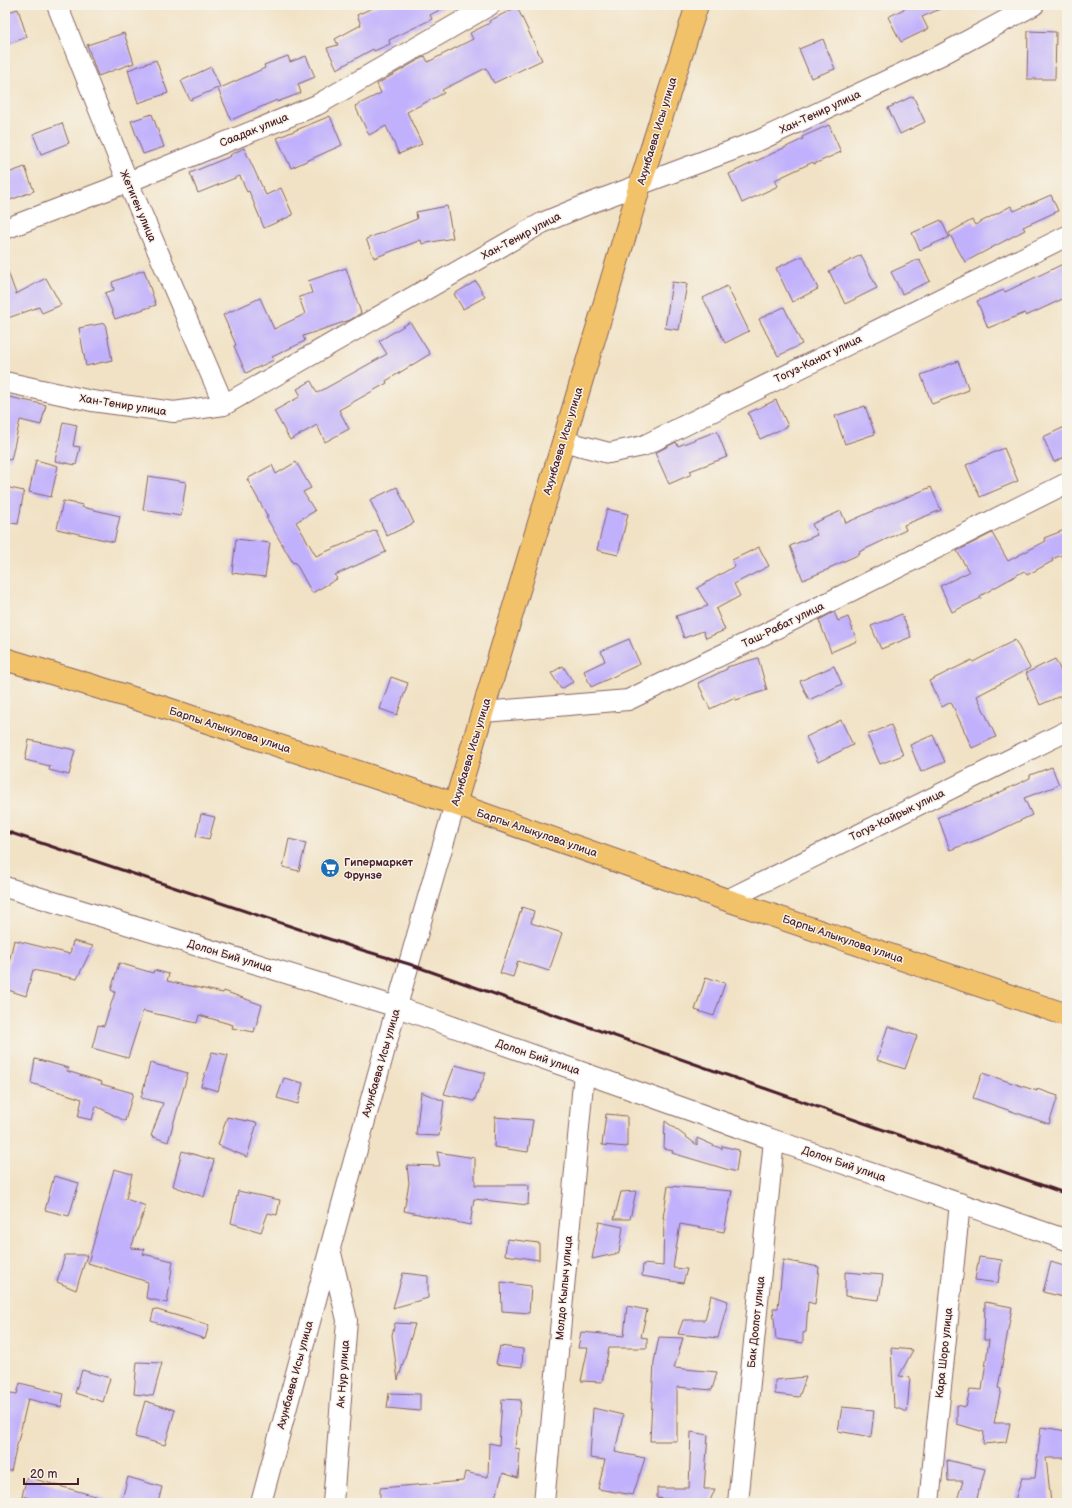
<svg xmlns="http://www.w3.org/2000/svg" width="1072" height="1508" font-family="'Balsamiq Sans',sans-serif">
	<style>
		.building { fill: #c1b1fc }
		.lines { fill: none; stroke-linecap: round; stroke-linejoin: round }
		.minor-casing { stroke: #846361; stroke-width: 22 }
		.major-casing { stroke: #846361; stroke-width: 24 }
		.minor { stroke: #fff; stroke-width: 20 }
		.major { stroke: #f2c26a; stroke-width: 22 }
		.rail { stroke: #4a1f2b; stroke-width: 3 }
		.labels { text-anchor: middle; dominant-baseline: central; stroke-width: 3; stroke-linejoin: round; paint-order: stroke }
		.street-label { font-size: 11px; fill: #4a1f2b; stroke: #f7f3e8 }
		.poi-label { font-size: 11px; font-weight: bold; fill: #4a1f2b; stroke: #f7f3e8; text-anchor: start }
	</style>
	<rect width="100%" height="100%" fill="#f7f3e8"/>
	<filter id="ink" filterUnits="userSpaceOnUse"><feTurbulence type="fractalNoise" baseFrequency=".025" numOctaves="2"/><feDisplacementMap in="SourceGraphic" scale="8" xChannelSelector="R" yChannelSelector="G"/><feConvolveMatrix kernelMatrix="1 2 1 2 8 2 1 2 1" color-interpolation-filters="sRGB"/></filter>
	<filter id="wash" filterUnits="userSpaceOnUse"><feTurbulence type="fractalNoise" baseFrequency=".012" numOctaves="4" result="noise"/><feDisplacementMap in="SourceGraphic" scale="16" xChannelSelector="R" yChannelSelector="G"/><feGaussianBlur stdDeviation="0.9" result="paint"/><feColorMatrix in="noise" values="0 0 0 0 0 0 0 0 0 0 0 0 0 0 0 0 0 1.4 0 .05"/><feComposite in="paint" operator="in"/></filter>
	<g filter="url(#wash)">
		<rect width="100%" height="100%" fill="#f1e2c5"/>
		<g id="blocks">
			<path class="building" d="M379,5h70l-19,10 2,4 -43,21 1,4 -16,7 -1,-2 -36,20 -10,-21 11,-3 -3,-6 26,-14 -4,-10z
				M912,5h37l-27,12 6,12 -27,13 -13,-25z
				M517,7l25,53 -48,23 -8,-15 -44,22 2,3 -37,19 15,32 -23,10 -13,-28 -17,9 -14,-29 26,-13 -4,-9 48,-28 3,6 45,-23 -3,-6 20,-10 -1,-2z
				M18,9l9,28 -22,8v-32z
				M1028,31l28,1 -1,47h-28z
				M124,33l10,30 -36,13 -11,-31z
				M823,39l12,30 -24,9 -12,-29z
				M288,56l2,6 16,-6 9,21 -17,7 3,9 -24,9v-2l-46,20 -13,-31 47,-21 -1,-3z
				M156,60l12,33 -30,10 -10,-33z
				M211,67l9,20 -30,13 -9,-19z
				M913,96l12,26 -25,12 -12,-26z
				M152,114l12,33 -21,7 -12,-33z
				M330,116l12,29 -51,23 -14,-30z
				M62,123l7,20 -28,11 -8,-20z
				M829,125l12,27 -27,12 -1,-2 -38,18 3,6 -36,17 -13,-29 74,-35 -1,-2z
				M244,148l22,47 15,-7 12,27 -29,13 -15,-37 -2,1 -7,-16 -42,17 -8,-20 41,-17 -1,-1z
				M25,167l9,24 -29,11v-28z
				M1051,195l7,16 -35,16 2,3 -60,32 -16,-29 23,-13 3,5 36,-19 3,5z
				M447,206l6,32 -31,6 -1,-4 -47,18 -8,-19 51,-20 -1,-7z
				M941,220l8,17 -29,13 -8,-17z
				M861,255l16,33 -32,16 -16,-33z
				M803,256l15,33 -26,13 -16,-34z
				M919,259l11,22 -28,13 -11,-22z
				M1067,262v35l-41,19 -1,-3 -37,15 -11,-27 27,-11 1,2z
				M346,268l15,45 -11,7 -47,16 2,5 -33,16 2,3 -28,13 -12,-27 2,-1 -13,-30 37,-17 14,31 31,-15 -6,-17 13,-4 -4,-12z
				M5,269h2l9,25 30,-16 15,27 -19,8 -3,-6 -34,12z
				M144,270l12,35 -41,14 -10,-26 9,-3 -2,-8z
				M476,281l9,16 -22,12 -9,-15z
				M672,282l15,2 -8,46 -14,-2z
				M727,286l22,45 -24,12 -22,-45z
				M784,307l18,37 -24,12 -19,-37z
				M410,322l20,32 -44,27 1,2 -48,27 10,19 -24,13 -8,-17 -27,15 -16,-29 27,-15 -4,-7 14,-8 6,12 70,-39 -8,-13z
				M105,323l7,37 -26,6 -7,-38z
				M958,361l11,29 -37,14 -11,-29z
				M5,396l41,9 -5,20 -21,-5 -9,40 -6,-1z
				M776,400l12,26 -28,13 -12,-26z
				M865,406l10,28 -30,10 -10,-28z
				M63,422l14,3 -4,21 7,1 -4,18 -21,-4z
				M1067,426v30l-13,6 -11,-25z
				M717,431l10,26 -37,14 2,3 -23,10 -14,-31 21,-11 2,4z
				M1004,448l14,33 -38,16 -14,-32z
				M36,460l22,6 -7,31 -22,-5z
				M296,462l15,26 -8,4 12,19 -19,11 20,34 60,-26 10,22 -51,23 2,4 -25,14 -17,-31 -2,1 -27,-46h2l-21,-38 25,-14 4,9z
				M148,476l38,6 -5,34 -38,-6z
				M5,487l19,4 -6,33 -13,-2z
				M397,487l17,36 -27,13 -17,-36z
				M931,487l10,23 -37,15 2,5 -47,22 1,2 -31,14v1l-26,11 -13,-34 27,-11 -5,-11 29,-13 5,12 47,-21v1z
				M63,501l20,4 -1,2 38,9 -6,26 -57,-13z
				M607,509l21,5 -10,41 -21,-5z
				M1067,529v24l-15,6 1,2 -26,14 -3,-4 -44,25 1,2 -29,14 -12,-26 29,-14 -12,-21 35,-18 16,28 38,-20 -2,-3z
				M236,539l34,4 -5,34 -33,-4z
				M759,547l10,19 -35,18 6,12 -24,13 9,21 -19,8 -3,-7 -19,7 -8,-22 32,-10 -11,-18 38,-22 -3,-6z
				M834,612l4,9 10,-4 9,24 -26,11 -12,-32z
				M902,614l9,23 -30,12 -10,-23z
				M629,639l11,25 -49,23 -7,-16 21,-10 -4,-10z
				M1015,640l15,28 -53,28 19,41 -24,11 -21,-46 -9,5 -13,-26 43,-21 1,2z
				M758,658l9,32 -31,10 -1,-3 -25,12 -12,-26 29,-14v-2z
				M1055,659l12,24v10l-27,12 -14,-32z
				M563,666l10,16 -12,7 -10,-16z
				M834,666l8,18 -33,16 -9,-19z
				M391,677l17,6 -11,32 -17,-6z
				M841,720l12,25 -35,17 -12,-25z
				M891,725l12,30 -23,9 -13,-29z
				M933,735l12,27 -24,10 -11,-27z
				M29,740l46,10 -6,25 -20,-5 1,-4 -25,-6z
				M1052,767l7,18 -35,13 8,17 -42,20 -40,15 -12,-33 52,-19v-1l40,-19v-3z
				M201,814l14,3 -6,22 -13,-3z
				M289,839l17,4 -7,28 -16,-4z
				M522,907l12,4 -3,12 31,10 -13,38 -31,-10 -5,16 -13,-4z
				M14,940l56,14 3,-13 20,5 -16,33 -44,-9 -7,26 -21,-7v-8z
				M119,963l34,10 1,-3 15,4 -2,7 56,12 1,-2 38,14 -8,27 -22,-4 1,-3 -34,-10 -2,8 -54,-12 -15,47 -36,-10 6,-23 6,1 11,-34 -4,-2z
				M706,977l19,6 -11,33 -19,-6z
				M888,1026l29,10 -12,33 -28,-9z
				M212,1052l16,3 -10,36 -17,-5z
				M35,1059l34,9 -2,3 35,11 -1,2 32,9 -8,28 -29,-15 -4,14 -14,-3 4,-18 -51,-16z
				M150,1063l38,10 -20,69 -17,-6 12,-33 -22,-5z
				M455,1065l31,8 -12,28 -30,-7z
				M982,1073l55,18v-2l21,7 -9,28 -76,-26z
				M284,1078l19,5 -5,21 -21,-6z
				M421,1092l23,9 -5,35 -23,-1z
				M606,1114l21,2v31l-25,-2z
				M227,1117l30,6 -10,34 -29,-12z
				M495,1117l38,3 -5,32 -34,-5z
				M665,1121l32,24v-7l25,11v-3l17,4 -3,22 -64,-19 1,-2 -9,-2z
				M182,1151l32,9 -10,37 -31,-11z
				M437,1152l38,6v27h54l-1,20 -54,-6 -4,26 -66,-14 5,-28 -2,-18 33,1z
				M114,1169l18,5 -6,25 20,7 -15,42 14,1 -2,5 30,7 -6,42 -21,-5 2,-16 -60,-19z
				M54,1176l25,7 -10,33 -24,-6z
				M668,1186l64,5 -8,41 -44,-8 -7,44 14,1 -4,14 -41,-7 1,-12 20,2 1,-48h-1z
				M238,1191l42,9 -3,15 -9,-2 -7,19 -30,-9z
				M636,1191l-6,28h-16l7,-27z
				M599,1222l24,5 -4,26 -27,6z
				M507,1239l32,4v17l-34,-5z
				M65,1255h22l-11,35 -19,-8z
				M979,1257l23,3 -4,23 -23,-3z
				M783,1260l36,7 -4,37 -7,-2 -2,30 -3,1v10l-27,-4 -3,-31h5z
				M1051,1262l16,5v31l-24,-6z
				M845,1272l38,3 -4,25 -34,-4z
				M403,1273l25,3v22l-35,10z
				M501,1282l30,4 -2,27 -27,-2z
				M711,1295l17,6 -10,37 -40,-4 5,-14h22z
				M985,1302l27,5 -14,81 3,1 -7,34h16l-4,19 -23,2 1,-12 -27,-8v-19l9,2 4,-18 12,1 7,-50h-5z
				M627,1306l20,4 -6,27 6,1v10h-38l-7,34 -21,-1 7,-33h-10l3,-16 43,4z
				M154,1309l55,16 -4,14 -54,-18z
				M395,1323l20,1 -17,56 -6,-45z
				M659,1337l24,1 -9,30 43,4 -5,18 -35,-3v54h-27l4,-79z
				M500,1346l23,3 -1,18 -26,-3z
				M891,1348l22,2 -14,26 11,1 -3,35 -13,-5z
				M137,1362l25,1 -9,33 -19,-2z
				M82,1370l28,8 -7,24 -28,-9z
				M806,1377l-7,20 -24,-3v-14z
				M20,1383l44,11 -3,13 -33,-8 -17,72 -6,-1v-78l12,2z
				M389,1393l31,1v17l-33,-3z
				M502,1399l19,1 -6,48 5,1 -2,29 -15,-5 -10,30h-90l-23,-2v-13l83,-7 2,-9 23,5 1,-34 10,2z
				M145,1401l30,9 -10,35 -30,-8z
				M842,1407l32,3 -3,27 -33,-6z
				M593,1408l30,7 -8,37 30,6 -12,37 -35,-6 7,-29 -15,-2z
				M1041,1427l26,4v27h-21l5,45h-37l8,-25h13z
				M691,1432l17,3 -4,54h11l-6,14 -52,-5v-10h32z
				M947,1460l38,9 -3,12h-1l-5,22h-20l7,-22h-15z
				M27,1477l79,22v4h-60l-24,-7z
				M128,1477l34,10 -4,16h-37z"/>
		</g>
	</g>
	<g filter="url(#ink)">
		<use href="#blocks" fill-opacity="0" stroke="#846361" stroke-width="1"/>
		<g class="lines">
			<g class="minor-casing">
				<path id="minor" d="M57,5l71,177 96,223
					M5,229l123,-47 189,-77 173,-100
					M5,382l87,19 82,11 50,-7 318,-182 46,-19 172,-64 181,-85 93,-50
					M563,441l46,12 34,-7 424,-210
					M483,712l145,-12 137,-66 302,-151
					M5,887l392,120 377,133 293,100
					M727,900l340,-169
					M330,1249l17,71 -14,183
					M261,1503c63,-234 126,-467 194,-699
					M544,1503l40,-430
					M738,1503l36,-363
					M929,1503l31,-300"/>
			</g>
			<g class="major-casing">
				<path id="major" d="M5,659l154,47 296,98 272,96 340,115
					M455,804l185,-619 57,-180"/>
			</g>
			<use href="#minor" class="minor"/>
			<use href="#major" class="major"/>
			<path class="rail" d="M5,831l357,119 47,14 658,230"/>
		</g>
	</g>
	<defs>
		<g id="supermarket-disc" transform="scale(1)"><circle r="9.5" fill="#1f6fb2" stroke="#f7f3e8"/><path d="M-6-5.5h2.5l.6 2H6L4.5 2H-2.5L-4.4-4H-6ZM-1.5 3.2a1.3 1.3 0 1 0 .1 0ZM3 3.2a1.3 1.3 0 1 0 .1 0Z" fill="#fff"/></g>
	</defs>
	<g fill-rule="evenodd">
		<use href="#supermarket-disc" x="330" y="868"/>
	</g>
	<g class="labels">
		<g class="street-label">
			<text transform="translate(820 112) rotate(-25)">Хан-Тенир улица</text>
			<text transform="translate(254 130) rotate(-22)">Саадак улица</text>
			<text transform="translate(657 131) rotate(-73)">Ахунбаева Исы улица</text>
			<text transform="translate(138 206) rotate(67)">Жетиген улица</text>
			<text transform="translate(521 236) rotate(-28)">Хан-Тенир улица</text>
			<text transform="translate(818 359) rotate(-26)">Тогуз-Канат улица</text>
			<text transform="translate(123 405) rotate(9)">Хан-Тенир улица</text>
			<text transform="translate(563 441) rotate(-73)">Ахунбаева Исы улица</text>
			<text transform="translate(783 625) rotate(-26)">Таш-Рабат улица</text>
			<text transform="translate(230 730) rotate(18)">Барпы Алыкулова улица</text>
			<text transform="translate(471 752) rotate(-73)">Ахунбаева Исы улица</text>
			<text transform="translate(897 815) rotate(-26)">Тогуз-Кайрык улица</text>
			<text transform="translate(537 833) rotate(19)">Барпы Алыкулова улица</text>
			<text transform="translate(843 939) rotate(19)">Барпы Алыкулова улица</text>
			<text transform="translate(230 956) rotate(17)">Долон Бий улица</text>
			<text transform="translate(538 1057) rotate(19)">Долон Бий улица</text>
			<text transform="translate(381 1063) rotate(-74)">Ахунбаева Исы улица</text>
			<text transform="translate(844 1164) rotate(19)">Долон Бий улица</text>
			<text transform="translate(564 1288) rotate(-85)">Молдо Кылыч улица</text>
			<text transform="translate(756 1322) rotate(-84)">Бак Доолот улица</text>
			<text transform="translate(944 1353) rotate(-84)">Кара Шоро улица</text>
			<text transform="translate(343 1374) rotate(-86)">Ак Нур улица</text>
			<text transform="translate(295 1375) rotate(-75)">Ахунбаева Исы улица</text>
		</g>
		<g class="poi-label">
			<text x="344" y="862">Гипермаркет<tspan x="344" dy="13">Фрунзе</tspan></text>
		</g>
	</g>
	<rect width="1072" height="1508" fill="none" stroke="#f7f3e8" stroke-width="20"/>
	<path d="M24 1478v6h54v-6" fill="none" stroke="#4a1f2b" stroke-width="2"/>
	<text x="30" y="1478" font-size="12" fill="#4a1f2b" stroke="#f7f3e8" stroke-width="3" paint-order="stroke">20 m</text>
</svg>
